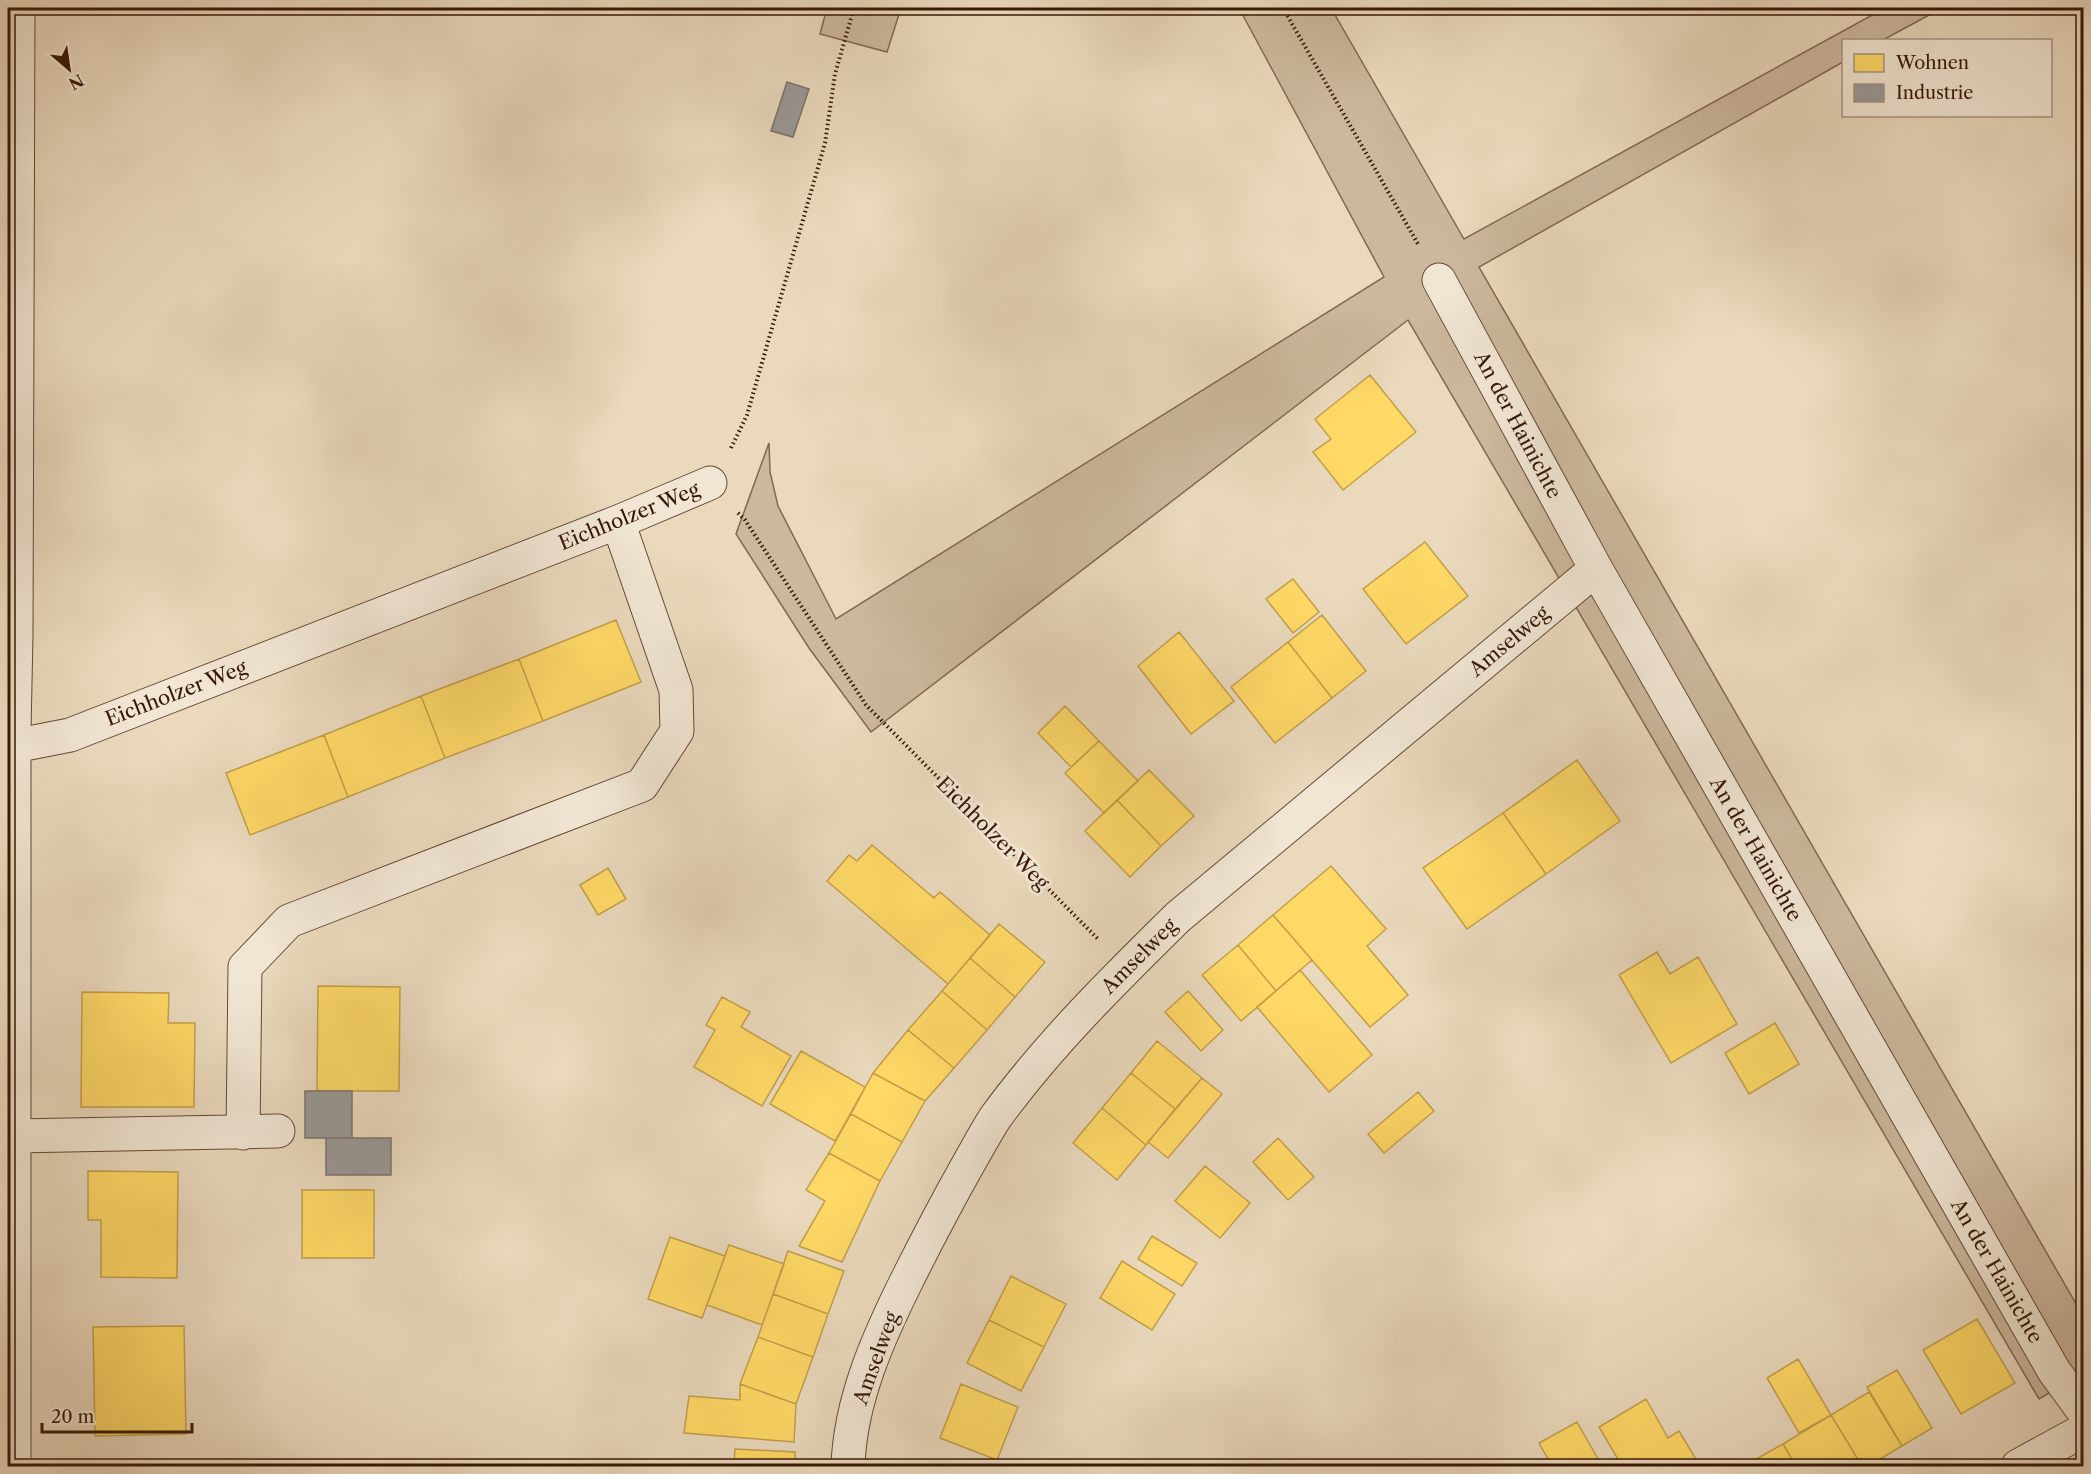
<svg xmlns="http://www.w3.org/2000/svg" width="2091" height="1474" font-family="'Libre Caslon Text',serif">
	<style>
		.green { fill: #ccb89e; stroke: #826852; stroke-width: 1.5 }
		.homes { fill: #ffd966; stroke: #c39f49; stroke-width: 1.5 }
		.industry { fill: #999; stroke: #7c726d; stroke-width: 1.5 }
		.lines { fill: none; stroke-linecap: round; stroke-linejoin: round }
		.minor-casing { stroke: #644834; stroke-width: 35 }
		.path { stroke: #371806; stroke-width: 4; stroke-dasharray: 1.5 3; stroke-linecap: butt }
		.minor { stroke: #f1e6d4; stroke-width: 33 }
		.labels { text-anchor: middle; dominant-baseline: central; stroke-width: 6; stroke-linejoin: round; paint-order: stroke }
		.street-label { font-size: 20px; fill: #371806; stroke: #f1e6d4 }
	</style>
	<rect width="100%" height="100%" fill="#ead9bd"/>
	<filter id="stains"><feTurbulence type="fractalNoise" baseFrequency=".00333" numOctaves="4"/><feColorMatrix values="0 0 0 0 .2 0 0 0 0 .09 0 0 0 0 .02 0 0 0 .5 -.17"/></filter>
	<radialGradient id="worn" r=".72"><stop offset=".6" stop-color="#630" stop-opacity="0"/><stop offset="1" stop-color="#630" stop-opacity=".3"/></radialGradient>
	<path class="green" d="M827,8h74l-14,44 -67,-18z
		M1239,8h92l133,231 421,-231h57l-59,32h-39l-1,22 -364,205 604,1049v57l-44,26 -631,-1079 -537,412 -62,-84 -73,-114 33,-91 1,29 8,34 58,113 548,-342z"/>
	<path class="homes" d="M1370,375l46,57 -73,58 -30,-38 18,-13 -16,-20z
		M1425,542l43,54 -62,48 -43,-55z
		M1293,579l26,33 -26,21 -27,-34z
		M1322,615l44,56 -34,27 -44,-56z
		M616,620l25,62 -98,39 -24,-62z
		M1179,632l55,69 -43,33 -53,-68z
		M1288,642l44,56 -57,45 -44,-56z
		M519,659l24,62 -98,37 -24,-62z
		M421,696l24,62 -97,39 -24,-62z
		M1065,706l34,35 -28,26 -33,-34z
		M324,735l24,62 -98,38 -24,-62z
		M1099,741l39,40 -34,32 -39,-40z
		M1577,760l43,61 -74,53 -43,-61z
		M1149,770l45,46 -33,30 -44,-46z
		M1117,800l44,46 -31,31 -45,-46z
		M1503,813l43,61 -79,55 -44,-61z
		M872,845l62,53 6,-6 50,43 -42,49 -121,-103 22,-26 8,6z
		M1331,866l55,63 -19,17 41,49 -38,32 -97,-112z
		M608,868l18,31 -28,16 -18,-30z
		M1273,915l39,45 -36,31 -38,-46z
		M999,924l46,38 -30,35 -45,-39z
		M1238,945l38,46 -35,30 -39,-46z
		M1657,952l13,22 28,-17 39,67 -66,39 -52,-88z
		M970,958l45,39 -28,33 -45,-39z
		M1300,970l72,85 -43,37 -72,-85z
		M318,986l82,1 -1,104h-82z
		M942,991l45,39 -33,38 -46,-38z
		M1188,991l35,39 -22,21 -36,-39z
		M82,992l87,1 -1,30h27l-1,84h-113z
		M722,997l28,15 -9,15 50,29 -29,50 -68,-39 21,-37 -9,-5z
		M1775,1023l24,41 -50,30 -24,-41z
		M908,1030l46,38 -29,33 -52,-28z
		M1157,1041l45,37 -27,31 -44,-36z
		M801,1051l64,36 -30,54 -65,-37z
		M873,1073l52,28 -23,41 -51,-28z
		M1131,1073l44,36 -29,36 -44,-37z
		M1202,1078l20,16 -54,64 -20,-16z
		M1418,1092l16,19 -50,42 -16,-19z
		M1102,1108l44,37 -29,35 -44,-37z
		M851,1114l51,28 -22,39 -51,-28z
		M1278,1138l36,39 -26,23 -35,-38z
		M829,1153l51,28 -38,81 -43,-16 26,-45 -19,-11z
		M1205,1166l45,37 -30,35 -45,-37z
		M88,1171l90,1 -1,106 -76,-1v-57h-13z
		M302,1190h72v68h-72z
		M1152,1236l45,27 -15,23 -44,-27z
		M670,1237l55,19 -23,62 -54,-19z
		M729,1245l55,19 -22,61 -55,-20z
		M788,1251l56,20 -16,43 -55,-20z
		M1122,1261l53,33 -23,36 -52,-32z
		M1011,1276l55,28 -22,43 -55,-27z
		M773,1294l55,20 -15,43 -55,-20z
		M1977,1319l38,64 -54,31 -38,-64z
		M989,1320l55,27 -23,44 -54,-28z
		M184,1326l2,108 -91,2 -2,-109z
		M758,1337l55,20 -17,47 -56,-20z
		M1798,1359l33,56 -32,18 -32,-55z
		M1897,1370l35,58 -30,18 -35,-59z
		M740,1384l56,20 -2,38 -110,-9 5,-37 51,4z
		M961,1384l57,23 -21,53 -57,-22z
		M1869,1392l33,54 -34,20h-6l-31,-51z
		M1646,1399l22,39 11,-7 21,35h-78l-23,-39z
		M1831,1415l31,51h-66l-13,-22z
		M1577,1422l25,44h-50l-13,-23z
		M1783,1444l13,22h-52z
		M735,1449l60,3v14h-61z"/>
	<path class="industry" d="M787,82l22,7 -16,48 -22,-6z
		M305,1091h47v47h-47z
		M326,1138h65v37h-65z"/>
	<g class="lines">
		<g class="minor-casing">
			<path id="minor" d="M1439,280l157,289 458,802 30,41
				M14,746l56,-11 548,-213 92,-39
				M243,1133l2,-166 44,-46 353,-136 35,-54 -1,-41 -58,-168
				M14,1136l264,-5
				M14,1466v-734l2,-98 2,-626
				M848,1466c2,-66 31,-130 60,-188 20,-40 40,-78 62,-117 8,-14 16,-29 25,-43 53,-73 119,-138 183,-201l418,-348
				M2018,1466l66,-36"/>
		</g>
		<path class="path" d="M1283,8l135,236
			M731,448l16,-33 78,-272 10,-69 19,-66
			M738,513l7,7 121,185 232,234"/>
		<use href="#minor" class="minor"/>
	</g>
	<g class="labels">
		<g class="street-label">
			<text transform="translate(1518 425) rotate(62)">An der Hainichte</text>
			<text transform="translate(629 516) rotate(-22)">Eichholzer Weg</text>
			<text transform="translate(1509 641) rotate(-40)">Amselweg</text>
			<text transform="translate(176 693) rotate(-21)">Eichholzer Weg</text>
			<text transform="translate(993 833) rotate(45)">Eichholzer Weg</text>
			<text transform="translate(1756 849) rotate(60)">An der Hainichte</text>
			<text transform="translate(1139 956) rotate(-45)">Amselweg</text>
			<text transform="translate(1997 1271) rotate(60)">An der Hainichte</text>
			<text transform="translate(876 1358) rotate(-70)">Amselweg</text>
		</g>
	</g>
	<rect width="2091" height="1474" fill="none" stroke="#ead9bd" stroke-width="30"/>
	<rect x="9" y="9" width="2073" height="1456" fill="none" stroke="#371806" stroke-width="3"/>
	<rect x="15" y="15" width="2061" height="1444" fill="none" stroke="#371806" stroke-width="1.5"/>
	<rect x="1842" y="39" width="210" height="78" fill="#f1e6d4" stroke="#a79482" stroke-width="1.5"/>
	<rect x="1854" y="54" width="30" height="18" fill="#ffd966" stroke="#a79482" stroke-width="1.5"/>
	<text x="1896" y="69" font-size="18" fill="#371806">Wohnen</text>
	<rect x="1854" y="84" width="30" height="18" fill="#999999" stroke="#a79482" stroke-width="1.5"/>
	<text x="1896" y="99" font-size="18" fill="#371806">Industrie</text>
	<g transform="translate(69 69) rotate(151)" stroke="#f1e6d4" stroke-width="4.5" paint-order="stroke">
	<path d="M0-4.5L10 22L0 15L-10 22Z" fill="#371806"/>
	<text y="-9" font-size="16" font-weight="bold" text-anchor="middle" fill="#371806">N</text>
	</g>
	<path d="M42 1423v9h150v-9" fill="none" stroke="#371806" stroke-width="3"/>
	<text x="51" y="1423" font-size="18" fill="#371806" stroke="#f1e6d4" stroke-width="4.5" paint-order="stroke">20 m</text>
	<rect width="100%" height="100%" filter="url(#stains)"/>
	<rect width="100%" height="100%" fill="url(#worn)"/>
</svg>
